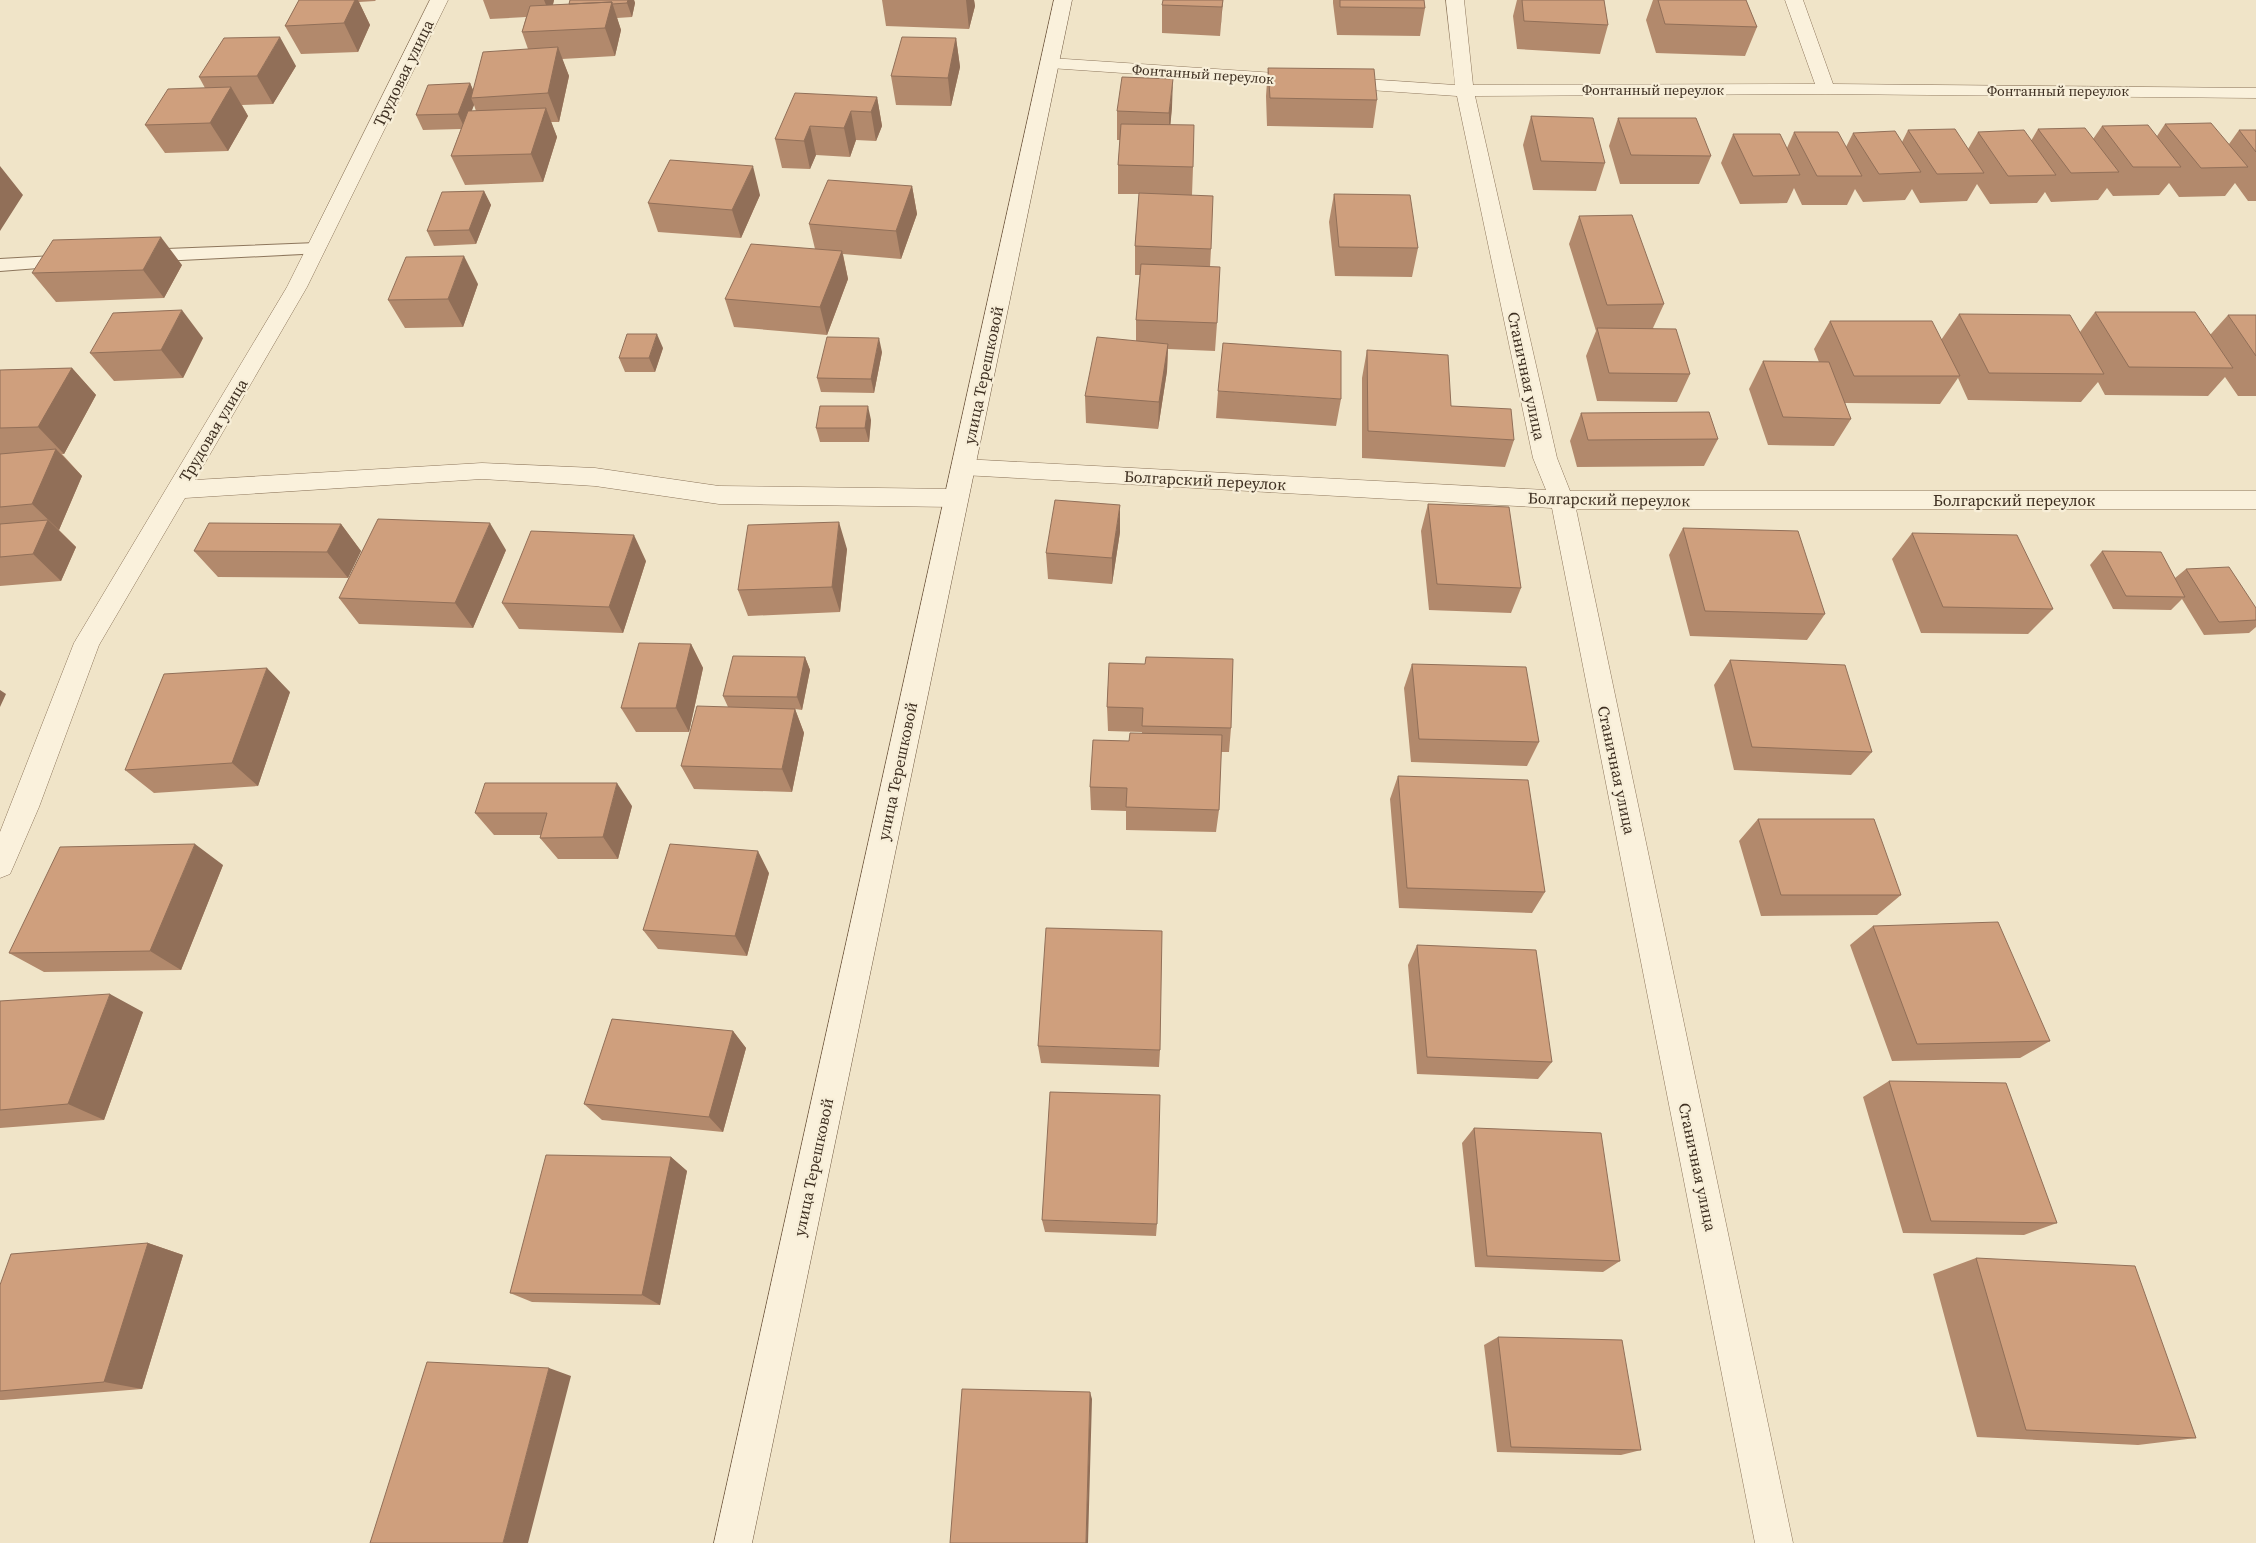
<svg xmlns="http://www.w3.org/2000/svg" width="2256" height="1543" font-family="'Source Serif 4',serif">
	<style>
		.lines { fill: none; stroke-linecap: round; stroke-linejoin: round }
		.lane-casing { stroke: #8d765c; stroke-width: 2 }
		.street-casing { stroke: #8d765c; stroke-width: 1 }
		.secondary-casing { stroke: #6f573f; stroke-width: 1 }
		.lane { fill: #faf1dc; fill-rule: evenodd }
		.street { fill: #faf1dc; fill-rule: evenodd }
		.secondary { fill: #faf1dc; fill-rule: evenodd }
		.wall { fill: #b2896c; fill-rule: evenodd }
		.shaded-wall { fill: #916f58 }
		.building { fill: #cf9f7d; stroke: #916f58 }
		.labels { text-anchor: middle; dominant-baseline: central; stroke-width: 4.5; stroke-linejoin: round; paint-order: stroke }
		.far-street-label { font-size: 14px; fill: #3d2e20; stroke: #f7eed8 }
		.street-label { font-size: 16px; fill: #3d2e20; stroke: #f7eed8 }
	</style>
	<rect width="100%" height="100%" fill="#f0e4c8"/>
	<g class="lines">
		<g class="lane-casing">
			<path id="lane" d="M316,243l6,2 3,4 -3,4 -181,9 -6,-2 -3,-4 3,-4 6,-2z
				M71,255l6,2 3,4 -3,4 -77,6v-12z"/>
		</g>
		<g class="street-casing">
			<path id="street" d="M430,0h18l-141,287 -112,193 287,-17 113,5 124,18 236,3 8,3 4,6 -4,6 -8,3 -236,-3 -124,-18 -113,-7 -297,19 -86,147 -60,162 -25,58 -4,9 -10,4v-46l74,-189 213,-356z
				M1446,0h18l9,85 342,-1 -30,-84h18l30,84 423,4v10l-430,-4 -351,2 82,362 13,33h686v18h-680l217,1034h-38l-203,-1035 -589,-33 -8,-2 -4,-6 4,-6 8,-2 583,31 -13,-32 -76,-362 -407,-28 -6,-1 -3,-4 3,-4 6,-1 405,27z"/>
		</g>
		<g class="secondary-casing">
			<path id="secondary" d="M1054,0h18l-320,1543h-38z"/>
		</g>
		<use href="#lane" class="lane"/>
		<use href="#street" class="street"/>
		<use href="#secondary" class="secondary"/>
	</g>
	<path class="wall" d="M299,0h77l-1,1 -16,1 11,23 -12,27 -57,2 -16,-28z
		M483,0h71l-1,5 16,-1 1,-4h64l1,3 -3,14 -15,1 4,12 -6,26 -53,3 7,17 -10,46h-8l6,15 -14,45 -78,3 -14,-29 10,-27 -38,1 -7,-15 54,-32 3,7 55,-41 -6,-17 4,-15 -36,2zM474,105l2,6h-5z
		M882,0h92l1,6 -6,23 -83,-3z
		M1223,0l-3,36 -58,-3v-28z
		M1333,0h91l1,8 -5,28 -83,-1 -4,-32z
		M1517,0h87l4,25 -8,29 -83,-5 -4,-33z
		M1653,0h93l11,27 -12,29 -89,-3 -10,-33z
		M956,38l4,29 -9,39 -55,-1 -5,-29z
		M296,66l-23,38 -31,1 6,11 -20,35 -63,2 -20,-28 60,-37 -6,-11z
		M1268,68l109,32 -4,28 -106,-2 -1,-30z
		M877,97l5,29 -6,15 -20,-1 -6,17 -34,-2 -6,14 -28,-1 -7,-29z
		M1172,107l-2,18 23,42 -1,28 19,54 -1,18 7,56 -2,28 -47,-2 -1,22 -9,58 -72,-6 -1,-27 51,-55v-21l4,-45h-5v-29l4,-52h-21v-29l2,-25h-3v-29z
		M1531,116l74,47 -9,28 -63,-1 -10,-45z
		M1618,118l93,38 -12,28h-79l-11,-38z
		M2165,124l64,20 10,-14h17v71h-8l-13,-18 -10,13 -46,1 -10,-14 -10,12 -46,1 -6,-8 -9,12 -47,2 -6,-10 -8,11 -47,1 -13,-20 -10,17 -47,2 -8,-14 -7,11 -42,2 -8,-13 -8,16h-45l-8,-17 -7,15 -47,1 -19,-41 12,-29 54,14 7,-16 52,15 7,-14 49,9 6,-12 60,19 10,-17 53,9 7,-12 55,10 9,-13 55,10z
		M912,186l5,28 -16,45 -58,-5 5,25 -21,56 -93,-8 -9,-28 90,-50 -6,-25z
		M484,191l7,14 -15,39 -42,2 -7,-15z
		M1334,194l84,54 -6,29 -77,-1 -6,-54z
		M760,195l-19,43 -83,-6 -10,-29z
		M1579,216l85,88 -11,24 37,46 -13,28 -80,-1 -11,-45 10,-25 -27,-87z
		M182,265l-18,33 -108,4 -24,-29z
		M478,284l-15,43 -58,1 -17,-28z
		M2095,312l116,22 17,-19h28v81h-18l-13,-19 -17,19 -103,-1 -7,-13 -17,20 -113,-2 -10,-22 -18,26 -95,-1 6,16 -17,27 -66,-1 -19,-56 14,-28 56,1 -5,-13 16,-28 111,19 18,-26 121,18z
		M203,338l-20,40 -69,3 -24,-28z
		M663,348l-8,24h-30l-6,-14z
		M1367,350l84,56 63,34 -9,27 -143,-9v-80z
		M882,352l-8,41 -53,-1 -4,-14z
		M72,368l24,27 -32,59h-2l20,22 -23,54 17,17 -15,34 -61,5v-216z
		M1218,391l123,8 -5,27 -120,-8z
		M1581,413l137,26 -14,27 -127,1 -7,-26z
		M871,420l-2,22h-49l-4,-14z
		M1428,504l93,84 -10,25 -82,-3 -8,-79z
		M341,524l20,27 -13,27 -130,-1 -24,-26z
		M1683,528l142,86 -18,26 -117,-4 -21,-81z
		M1120,532l-8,52 -64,-5 -2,-26z
		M1912,533l141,76 -25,25 -107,-1 -29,-74z
		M847,549l-7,63 -92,4 -10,-26z
		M506,550l-33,78 -114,-4 -20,-26z
		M2102,551l73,27 11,-9 70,39v19l-7,6 -45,2 -22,-36 -11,11 -58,-1 -23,-44z
		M646,561l-23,72 -104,-4 -17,-26z
		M691,644l12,24 -14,64h-53l-15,-24z
		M805,657l5,13 -8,40 -7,-1 9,24 -12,59 -98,-3 -13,-23 47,-59 -5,-11z
		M1730,660l142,92 -21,23 -117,-5 -20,-85z
		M1109,663l122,65 -2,24h-8l-2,58 -3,22 -90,-2v-19l-35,-1 -1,-23 39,-46 13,-8v-1l-34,-1 -1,-24z
		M1412,664l127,78 -12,24 -116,-4 -7,-74z
		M290,692l-32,94 -104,7 -29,-23z
		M1398,776l147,116 -13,21 -133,-5 -9,-109z
		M632,806l-14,53h-60l-18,-21 1,-3h-47l-19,-22z
		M1758,819l143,76 -24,20 -116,1 -22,-75z
		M223,865l-42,105 -137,2 -35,-19z
		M769,873l-22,83 -89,-7 -15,-19z
		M1873,926l177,115 -30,17 -128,3 -42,-116z
		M1417,945l135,117 -14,17 -121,-5 -9,-109z
		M0,1001l143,11 -39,108 -104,8z
		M733,1031l13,17 -23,84 -121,-12 -18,-16z
		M1038,1046l122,4 -1,17 -118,-4z
		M1889,1081l168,142 -33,12 -121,-2 -40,-136z
		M1474,1128l146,133 -17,11 -128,-5 -13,-124z
		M671,1157l16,14 -27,134 -128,-3 -22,-9z
		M1042,1220l115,4 -1,12 -111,-4z
		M148,1243l35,12 -41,134 -139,11h-3v-115z
		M1976,1258l220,180 -58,7 -161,-8 -44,-163z
		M1498,1337l143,113 -20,5 -124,-3 -13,-107z"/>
	<path class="shaded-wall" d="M355,0h3l12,25 -12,27 -14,-29z
		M544,0h10l-4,15z
		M628,0h6l1,3 -3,14 -5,-14z
		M966,0h8l1,6 -6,23z
		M1223,0l-3,36 2,-29z
		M612,2l9,28 -6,26 -10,-28z
		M280,37l16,29 -23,38 -16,-28z
		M956,38l4,29 -9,39 -3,-28z
		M558,47l11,29 -10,46 -11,-29z
		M1173,79l-1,28 -3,35v-29z
		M470,83l6,14 -5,1 3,7 -9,24 -7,-15z
		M231,87l17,29 -20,35 -18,-28z
		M877,97l5,29 -6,15 -5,-29z
		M546,108l11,29 -14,45 -12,-28z
		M851,111l5,29 -6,17 -6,-29z
		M810,126l6,29 -6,14 -6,-28z
		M0,166l23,29 -23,36z
		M753,166l7,29 -19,43 -9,-28z
		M912,186l5,28 -16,45 -5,-28z
		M484,191l7,14 -15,39 -7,-14z
		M161,237l21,28 -18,33 -21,-28z
		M842,251l6,28 -21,56 -7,-28z
		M464,256l14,28 -15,43 -15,-28z
		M182,310l21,28 -20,40 -22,-28z
		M657,334l6,14 -8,24 -6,-14z
		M879,338l3,14 -8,41 -3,-14z
		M1168,344l-1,27 -9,58 1,-27z
		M72,368l24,27 -32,59 -26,-27z
		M868,406l3,14 -2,22 -4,-14z
		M56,449l26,27 -23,54 -27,-26z
		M1120,505v27l-8,52v-26z
		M48,520l28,27 -15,34 -28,-27z
		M839,522l8,27 -7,63 -8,-25z
		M490,523l16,27 -33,78 -18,-25z
		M341,524l20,27 -13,27 -21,-26z
		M634,535l12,26 -23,72 -14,-26z
		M691,644l12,24 -14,64 -13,-24z
		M805,657l5,13 -8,40 -5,-13z
		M267,668l23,24 -32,94 -26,-23z
		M0,690l6,4 -6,13z
		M795,709l9,24 -12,59 -10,-23z
		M617,783l15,23 -14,53 -15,-22z
		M195,844l28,21 -42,105 -31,-19z
		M758,851l11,22 -22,83 -12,-20z
		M110,994l33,18 -39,108 -36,-16z
		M733,1031l13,17 -23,84 -14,-15z
		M671,1157l16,14 -27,134 -18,-10z
		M148,1243l35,12 -41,134 -38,-7z
		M549,1368l22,8 -43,167h-25z
		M1090,1392l2,7 -4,144h-2z"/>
	<path class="building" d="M299,0h56l-11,23 -59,3z
		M570,0h58l-1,3 -15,1v-2l-43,2z
		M1163,0h60l-1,7 -60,-2z
		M1340,0h84l1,8 -85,-1z
		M1522,0h82l4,25 -84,-4z
		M1658,0h88l11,27 -92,-3z
		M612,2l-7,26 -83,4 8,-26z
		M280,37l-23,39 -58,1 25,-39z
		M902,37l54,1 -8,40 -57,-2z
		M558,47l-10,46 -77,5 12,-46z
		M1268,68l106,1 3,31 -107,-2z
		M1122,77l51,2 -4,34 -52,-2z
		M470,83l-12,31 -42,1 12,-30z
		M231,87l-21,36 -65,2 23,-36z
		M795,93l82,4 -6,15 -20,-1 -7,17 -34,-2 -6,15 -29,-2z
		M546,108l-15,46 -80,2 17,-45z
		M1531,116l62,2 12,45 -64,-2z
		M1618,118h78l15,38 -80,-1z
		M2211,123l37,44 -47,1 -36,-44z
		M1121,124l73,1 -1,42 -75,-2z
		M2148,125l33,42h-48l-31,-41z
		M2085,128l34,44 -48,1 -33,-44z
		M1955,129l29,44 -47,1 -29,-44z
		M2024,130l32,45 -48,1 -30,-44z
		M2239,130h17v22z
		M1895,131l26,41 -42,2 -26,-41z
		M1794,132h44l24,44h-45z
		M1733,134h47l20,41 -47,1z
		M670,160l83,6 -21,44 -84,-7z
		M828,180l84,6 -16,45 -87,-7z
		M484,191l-15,39 -42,1 15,-39z
		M1139,193l74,3 -2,53 -76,-3z
		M1334,194l76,1 8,53 -79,-1z
		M1632,215l32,89 -57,1 -28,-89z
		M161,237l-18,33 -111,3 21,-33z
		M751,244l91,7 -22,56 -95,-8z
		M464,256l-16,43 -60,1 18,-43z
		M1141,264l79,3 -3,56 -81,-3z
		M182,310l-21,40 -71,3 23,-40z
		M2095,312h100l38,56 -104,-1z
		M1959,314l111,1 34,59 -115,-1z
		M2228,315h28v41z
		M1830,321h102l28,55h-106z
		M1597,328l79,1 14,45 -81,-1z
		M627,334h30l-8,24h-30z
		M827,337l52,1 -8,41 -54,-1z
		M1097,337l71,7 -9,58 -74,-6z
		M1223,343l118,8v48l-123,-8z
		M1367,350l81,5 3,51 60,3 3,31 -146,-9z
		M1763,361l66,1 22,57 -68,-2z
		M72,368l-34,59 -38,1v-58z
		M820,406h48l-3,22h-49z
		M1709,412l9,27 -130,1 -7,-27z
		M56,449l-24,55 -32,3v-53z
		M1055,500l65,5 -8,53 -66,-5z
		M1428,504l81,3 12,81 -84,-4z
		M378,519l112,4 -35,80 -116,-5z
		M48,520l-15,34 -33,3v-33z
		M839,522l-7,65 -94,3 10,-65z
		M209,523l132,1 -14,28 -133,-1z
		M1683,528l115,3 27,83 -120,-3z
		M531,531l103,4 -25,72 -107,-4z
		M1912,533l105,2 36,74 -110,-2z
		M2102,551l59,1 24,45 -59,-1z
		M2229,567l27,41v12l-37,2 -33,-53z
		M639,643l52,1 -15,64h-55z
		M733,656l72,1 -8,40 -74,-1z
		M1146,657l87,2 -2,69 -89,-2 1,-18 -36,-1 2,-44 36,1z
		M1730,660l115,5 27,87 -120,-5z
		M1412,664l114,3 13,75 -120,-3z
		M267,668l-35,95 -107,7 39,-96z
		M697,706l98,3 -13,60 -101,-3z
		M1130,733l92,2 -3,75 -93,-3 1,-19 -37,-1 3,-47 36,1z
		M1398,776l130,4 17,112 -138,-4z
		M485,783h132l-14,54 -63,1 7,-25h-72z
		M1758,819h116l27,76h-120z
		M195,844l-45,107 -141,2 51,-106z
		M670,844l88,7 -23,85 -92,-6z
		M1998,922l52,119 -133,3 -44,-118z
		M1046,928l116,3 -2,119 -122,-4z
		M1417,945l119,5 16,112 -125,-5z
		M110,994l-42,110 -68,6v-109z
		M612,1019l121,12 -24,86 -125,-13z
		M1889,1081l117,2 51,140 -126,-2z
		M1050,1092l110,3 -3,129 -115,-4z
		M1474,1128l127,5 19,128 -133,-5z
		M546,1155l125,2 -29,138 -132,-2z
		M148,1243l-44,139 -104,9v-106l11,-31z
		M1976,1258l159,8 61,172 -170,-8z
		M1498,1337l124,3 19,110 -130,-3z
		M427,1362l122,6 -46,175h-133z
		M962,1389l128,3 -4,151h-136z"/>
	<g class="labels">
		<g class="far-street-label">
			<text transform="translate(1203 74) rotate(4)">Фонтанный переулок</text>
			<text x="1653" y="90">Фонтанный переулок</text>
			<text x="2058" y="91">Фонтанный переулок</text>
		</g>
		<g class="street-label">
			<text transform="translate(403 73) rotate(-64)">Трудовая улица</text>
			<text transform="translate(983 375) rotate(-78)">улица Терешковой</text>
			<text transform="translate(1527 376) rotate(78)">Станичная улица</text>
			<text transform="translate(213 430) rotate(-59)">Трудовая улица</text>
			<text transform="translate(1205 480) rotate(3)">Болгарский переулок</text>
			<text transform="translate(1609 499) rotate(1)">Болгарский переулок</text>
			<text x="2014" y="500">Болгарский переулок</text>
			<text transform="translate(1617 770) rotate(78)">Станичная улица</text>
			<text transform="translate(897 771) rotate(-78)">улица Терешковой</text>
			<text transform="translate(813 1167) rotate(-78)">улица Терешковой</text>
			<text transform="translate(1698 1167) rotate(78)">Станичная улица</text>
		</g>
	</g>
</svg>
